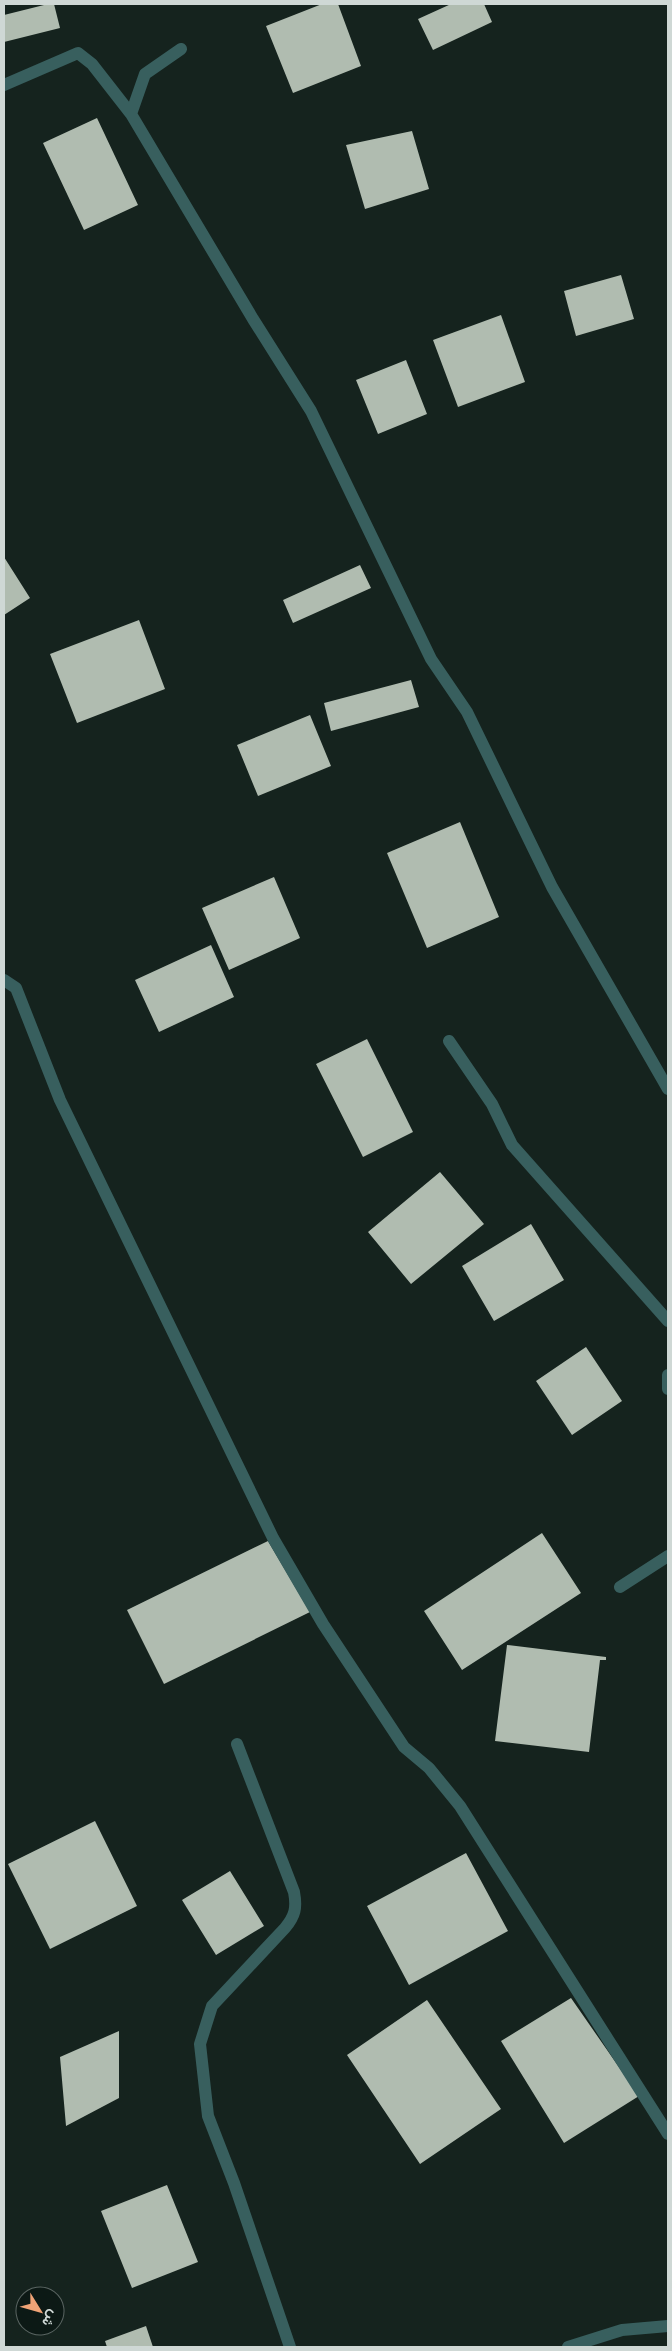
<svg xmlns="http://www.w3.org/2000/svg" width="672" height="2351" font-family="'Golos Text',Vazirmatn,sans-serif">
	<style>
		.building { fill: #b0bcb0 }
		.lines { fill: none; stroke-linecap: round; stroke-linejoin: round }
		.street { stroke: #385f5e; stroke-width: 12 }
	</style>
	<rect width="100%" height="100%" fill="#15231e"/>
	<path class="building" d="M48,4h6l6,24 -56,14v-27z
		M322,4h16l23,62 -68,27 -27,-67z
		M451,4h33l8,18 -59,28 -15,-31z
		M97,118l41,87 -54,25 -41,-87z
		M412,131l17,58 -64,20 -19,-64z
		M621,275l13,44 -58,17 -12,-45z
		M501,315l24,67 -67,25 -25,-67z
		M406,360l21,54 -49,20 -22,-54z
		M4,557l26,41 -26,17z
		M360,565l11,23 -78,35 -10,-23z
		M139,620l26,69 -88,34 -27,-69z
		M411,680l8,27 -88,24 -7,-28z
		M310,715l21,51 -73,30 -21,-51z
		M460,822l39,95 -72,31 -40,-95z
		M274,877l26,61 -71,32 -27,-62z
		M211,945l23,52 -75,35 -24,-52z
		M367,1039l46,93 -50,25 -47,-93z
		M440,1172l44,52 -73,60 -43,-52z
		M531,1224l33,56 -70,41 -32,-55z
		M586,1347l36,54 -50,34 -36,-54z
		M542,1533l39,60 -119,77 -38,-59z
		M268,1541l42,71 -146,72 -37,-74z
		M507,1645l99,12v3h-6l-11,92 -94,-11z
		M95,1821l42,85 -87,43 -42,-85z
		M466,1853l42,78 -99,54 -42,-79z
		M230,1871l34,55 -48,29 -34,-55z
		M571,1998l68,98 -75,47 -63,-102z
		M427,2000l74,109 -81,55 -73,-109z
		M119,2031v67l-53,28 -6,-69z
		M167,2185l31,77 -66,26 -31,-77z
		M146,2326l7,21h-46l-2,-6z"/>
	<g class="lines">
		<path class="street" d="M181,49l-36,25 -14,40 122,205 58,92 120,248 36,53 85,175 116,202
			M4,85l74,-32 14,11 39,50
			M4,980l12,8 44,112 213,438 50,86 81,123 25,21 31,38 208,328
			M449,1041l43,63 20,41 156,176
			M668,1375v14
			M620,1587l48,-31
			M237,1744l57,148c3,16 1,24 -9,36l-73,78 -12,38 8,72 26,67 56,164
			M568,2347l54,-17 46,-4"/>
	</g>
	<rect width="672" height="2351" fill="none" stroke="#cfd8d5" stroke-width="10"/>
	<g transform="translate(40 2311) rotate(127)"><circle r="24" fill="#0c1915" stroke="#5a6562"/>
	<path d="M0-4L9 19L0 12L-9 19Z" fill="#efa376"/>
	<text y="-8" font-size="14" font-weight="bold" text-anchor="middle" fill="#cfd8d5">ش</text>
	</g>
</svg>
